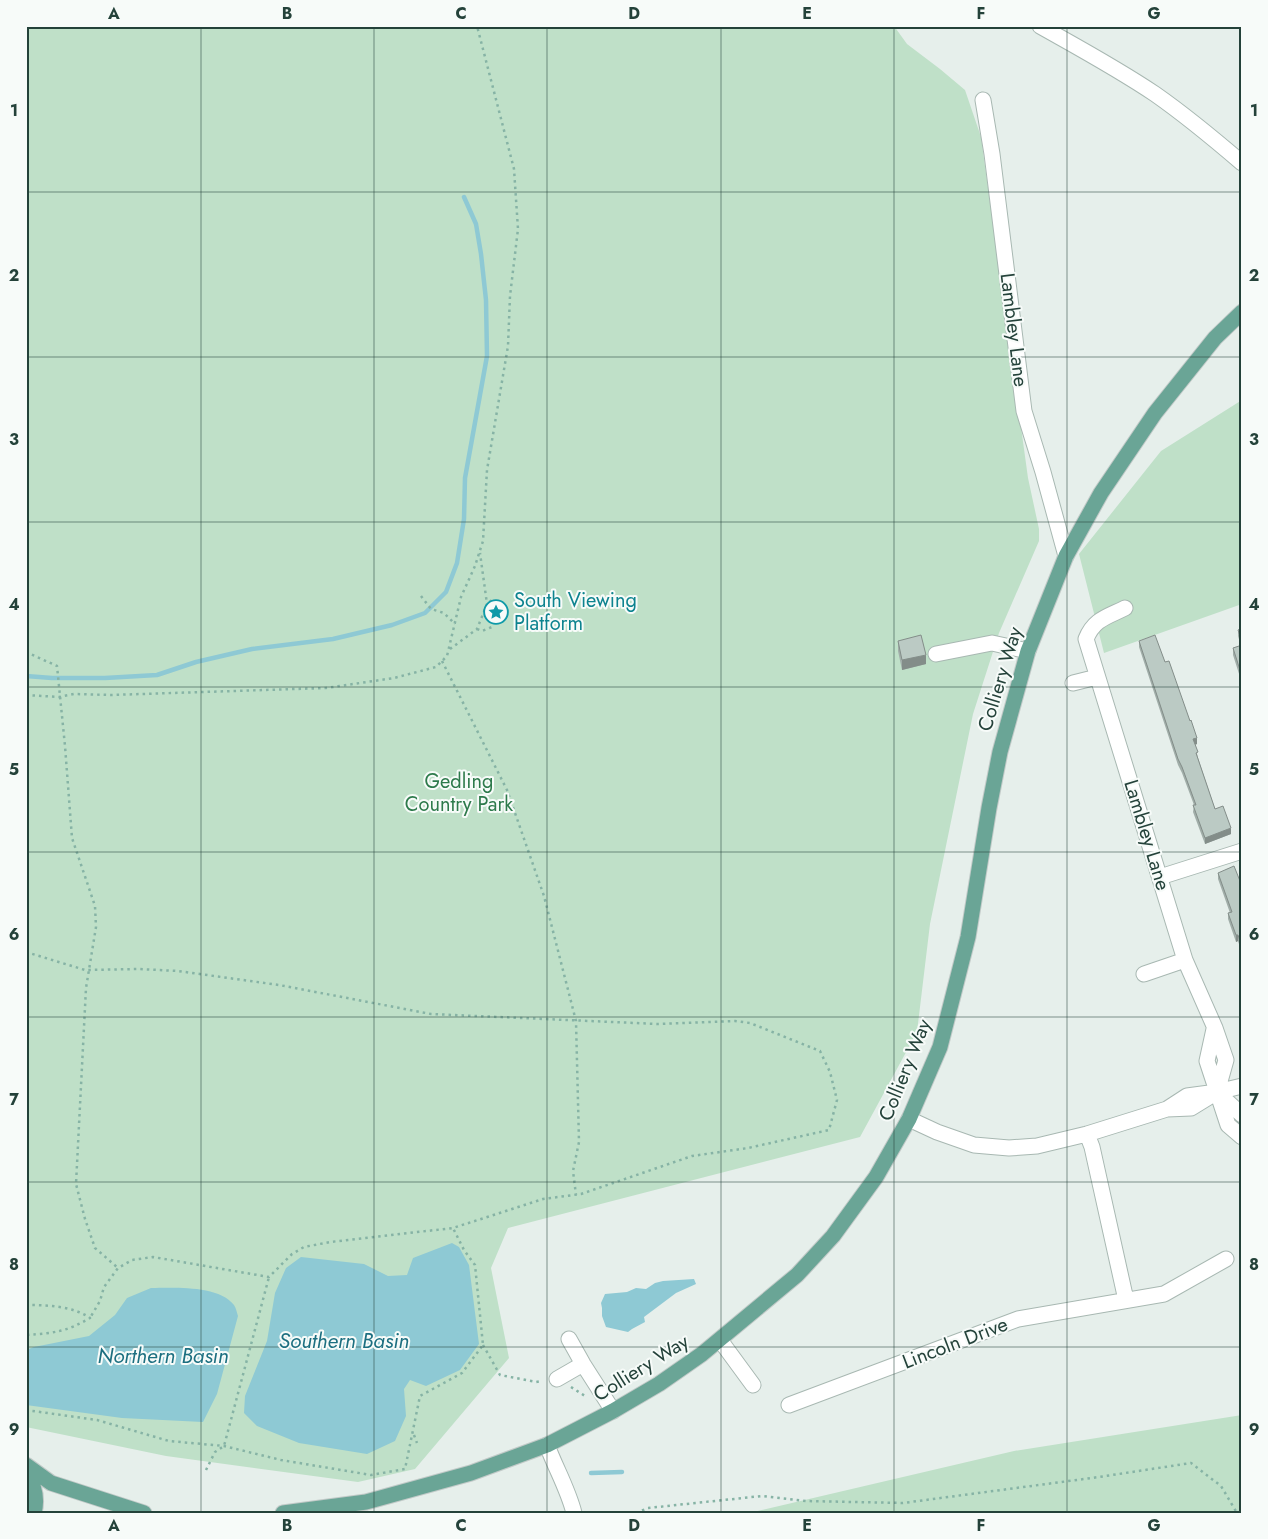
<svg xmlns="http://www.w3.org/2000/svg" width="1268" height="1539" font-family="Jost,sans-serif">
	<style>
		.green { fill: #bfe0c8 }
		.water { fill: #8ec9d4 }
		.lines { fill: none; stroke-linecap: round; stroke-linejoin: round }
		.stream { stroke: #8ec9d4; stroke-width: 4.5 }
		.minor-casing { stroke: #a8b8b2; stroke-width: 17 }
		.major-casing { stroke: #c2cac8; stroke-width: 17 }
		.path { stroke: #86b3a5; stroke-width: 2.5; stroke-dasharray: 2.5 4; stroke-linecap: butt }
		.minor { stroke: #fff; stroke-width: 15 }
		.major { stroke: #6aa596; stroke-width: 15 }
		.wall { fill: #a1aea9 }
		.shaded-wall { fill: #838d89 }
		.building { fill: #bbcac4; stroke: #838d89 }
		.grid { fill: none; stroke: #24423a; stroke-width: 1; stroke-opacity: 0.55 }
		.labels { text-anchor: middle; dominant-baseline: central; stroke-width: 4; stroke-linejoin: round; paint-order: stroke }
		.street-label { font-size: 20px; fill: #24423a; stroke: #f7fbf9 }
		.culture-label { font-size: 20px; fill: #0d838f; stroke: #f7fbf9; text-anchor: start }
		.park-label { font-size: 20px; fill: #2d7a4b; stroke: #f7fbf9 }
		.water-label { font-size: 21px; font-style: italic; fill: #1c6f80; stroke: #f7fbf9 }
		.neatline { fill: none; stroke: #24423a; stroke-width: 2 }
		.grid-label { font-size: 16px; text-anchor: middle; font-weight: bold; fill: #24423a }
	</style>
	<rect width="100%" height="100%" fill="#e6efeb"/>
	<path class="green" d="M26,26h868l13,18 33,25 25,21 16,47 47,341 11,51v12l-40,92 -26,81 -43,210 -13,108 -57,105 -352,91 -17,40 18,90 -94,111 -57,13 -192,-26 -140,-29z
		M1242,400v204l-138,49 -25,-99 82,-103z
		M1242,1415v98h-493l265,-62z"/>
	<path class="water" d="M452,1243l7,4 10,18 10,79 -19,26 -34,16 -16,-6 -6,9 2,27 -11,25 -28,13 -68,-11 -42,-17 -13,-13 1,-17 22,-55 8,-48 11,-25 15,-11 63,7 24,12 19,-1 6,-17z
		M694,1279l2,5 -20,9 -32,24 1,5 -13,7 -4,3 -22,-5 -4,-11v-8l-1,-5 4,-9 22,-2 9,-4 10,1 9,-6 8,-2z
		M151,1288c23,0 67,-3 83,17 2,3 3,8 4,11l-21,78 -14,28 -81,-4 -96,-13v-55l8,-3 55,-11 26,-21 12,-17z"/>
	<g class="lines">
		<path class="stream" d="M26,676l26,2h53l52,-3 39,-13 56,-13 81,-10 59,-14 33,-12 21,-21 11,-29 7,-44 1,-41 22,-122 -1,-56 -5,-46 -5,-30 -12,-27
			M591,1473l31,-1"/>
		<g class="minor-casing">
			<path id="minor" d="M1040,26c39,22 78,43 115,68 30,21 59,45 87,69
				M983,100l9,54 32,257 19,61 23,84
				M1125,608c-18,9 -31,11 -39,31l99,321 30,68 11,32 -9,32 -26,16 -24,1
				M936,654l56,-11 36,8
				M1073,683l24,-6
				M1160,877l82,-26
				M1144,974l41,-14
				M1214,1029l-7,32 21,64 14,12
				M1218,1093l24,22
				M909,1119l28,13 37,13 35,3 28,-2 50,-12 80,-25 20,-13 30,-4 25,-6
				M1087,1134l5,13 34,153
				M569,1339l14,25 30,47
				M720,1340l33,45
				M557,1379l26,-15
				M789,1405l229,-86 146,-25 62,-35
				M547,1445c8,22 21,44 27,68"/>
		</g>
		<g class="major-casing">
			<path id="major" d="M26,1465l25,18 93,30
				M26,1471c8,13 12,27 8,42
				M283,1513l83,-11 105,-29 76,-28 66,-34 46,-27 43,-30 95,-79 36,-39 43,-59 33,-58 31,-72 28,-110 21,-129 11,-56 28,-101 38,-95 35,-63 54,-80 60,-75 27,-26"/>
		</g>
		<path class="path" d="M421,596l10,13 13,4 11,11
			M477,629l5,2 10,-4c6,-11 7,-16 0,-27l-5,4
			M450,649l27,-20 10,-25 -7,-51
			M26,652l31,14 8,80 7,92 23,68 1,21 -10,61 -10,196 9,35 10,29 23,20
			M442,661l65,129 37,106 32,125 3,121 -6,29 3,24
			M26,695l33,2 15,-3 37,1 215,-7 68,-10 42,-11 11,-11 14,-59 14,-31 8,-25 4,-71 21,-124 2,-50 8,-67 -4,-60 -37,-143
			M26,952l59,18 54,-1 39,2 101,14 152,29 227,10 77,-3 15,2 70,28 10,21 7,28 -8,30 -81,18 -56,8 -111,38 -38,5 -90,29 -123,14 -26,5 -12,7 -23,23 -116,-20 -21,3 -14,8 -14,19 -4,14 -10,17
			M26,1305c21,0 47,1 64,13 -24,14 -36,15 -64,17
			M483,1345l17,30 36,7 6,-1
			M571,1387l14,9
			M26,1410l71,10 72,21 55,5 57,14 90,15 34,-6 15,-73 42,-23 21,-28 -8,-80 -11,-15 -11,-22
			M414,1435l3,8
			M206,1470l9,-18 9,-6 45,-169
			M636,1513l12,-5 114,-12 44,5 97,2 196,-26 92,-14 30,23 16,27"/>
		<use href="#minor" class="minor"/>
		<use href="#major" class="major"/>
	</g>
	<path class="wall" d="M1242,628v48l-2,1 -7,-22v-7l8,-2 -3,-10v-6z
		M898,641l28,23 -24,6 -4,-19z
		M1139,641l26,21 32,82 -2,1 3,13 17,51 16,25 -26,10 -12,-32 1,-7 -12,-32 -4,-8 -39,-118z
		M1218,873l24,13v67l-4,-12 -2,1 -8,-23v-6h2l-12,-34z"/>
	<path class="shaded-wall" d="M926,655v9l-24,6v-10z
		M1240,670h2v6l-2,1z
		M1197,738v6l-4,1v-6z
		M1231,828v6l-26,10v-6z
		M1236,935h2v6l-2,1z"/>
	<path class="building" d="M1242,628v14l-4,-12z
		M921,635l5,20 -24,5 -4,-19z
		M1155,635l10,27 4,-1 21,60 1,-1 6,18 -4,1 5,13 -2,1 19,56 8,-3 8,22 -26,10 -12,-33h3l-14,-38 -4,-8 -39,-118z
		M1242,645v25h-2l-7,-22z
		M1234,866l8,20v61l-4,-12h-2l-8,-22 4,-1 -14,-39z"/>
	<path class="grid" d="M201,26v1487M374,26v1487M547,26v1487M721,26v1487M894,26v1487M1067,26v1487M26,192h1216M26,357h1216M26,522h1216M26,687h1216M26,852h1216M26,1017h1216M26,1182h1216M26,1347h1216"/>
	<defs>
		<g id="sight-ring" transform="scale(1.25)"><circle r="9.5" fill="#f7fbf9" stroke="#0f9aa8" stroke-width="1.5"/><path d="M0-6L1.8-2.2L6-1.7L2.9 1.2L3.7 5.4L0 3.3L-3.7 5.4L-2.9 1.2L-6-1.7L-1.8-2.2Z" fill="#0f9aa8"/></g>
	</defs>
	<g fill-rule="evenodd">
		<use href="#sight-ring" x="496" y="612"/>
	</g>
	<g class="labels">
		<g class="street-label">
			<text transform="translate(1014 330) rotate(83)">Lambley Lane</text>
			<text transform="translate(1000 679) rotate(-73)">Colliery Way</text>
			<text transform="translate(1147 835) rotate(73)">Lambley Lane</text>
			<text transform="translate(905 1070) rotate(-68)">Colliery Way</text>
			<text transform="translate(955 1343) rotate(-21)">Lincoln Drive</text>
			<text transform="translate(641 1368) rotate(-32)">Colliery Way</text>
		</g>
		<g class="culture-label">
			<text x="514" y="600">South Viewing<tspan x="514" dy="23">Platform</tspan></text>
		</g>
		<g class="park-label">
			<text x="459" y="781">Gedling<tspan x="459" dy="23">Country Park</tspan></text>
		</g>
		<g class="water-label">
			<text x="344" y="1341">Southern Basin</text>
			<text x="163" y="1356">Northern Basin</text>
		</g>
	</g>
	<rect width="1268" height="1539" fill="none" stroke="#f7fbf9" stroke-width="55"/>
	<rect x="28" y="28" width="1212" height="1484" class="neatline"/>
	<g class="grid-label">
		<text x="114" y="19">A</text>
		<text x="287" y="19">B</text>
		<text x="461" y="19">C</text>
		<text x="634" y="19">D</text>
		<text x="807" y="19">E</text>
		<text x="981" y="19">F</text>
		<text x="1154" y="19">G</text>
		<text x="14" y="116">1</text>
		<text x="1254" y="116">1</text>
		<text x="14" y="281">2</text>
		<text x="1254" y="281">2</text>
		<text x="14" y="445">3</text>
		<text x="1254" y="445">3</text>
		<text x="14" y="610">4</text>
		<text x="1254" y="610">4</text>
		<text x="14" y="775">5</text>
		<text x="1254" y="775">5</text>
		<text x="14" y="940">6</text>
		<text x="1254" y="940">6</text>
		<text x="14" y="1105">7</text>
		<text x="1254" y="1105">7</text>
		<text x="14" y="1270">8</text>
		<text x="1254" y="1270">8</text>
		<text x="14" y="1435">9</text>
		<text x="1254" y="1435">9</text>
		<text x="114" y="1531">A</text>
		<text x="287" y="1531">B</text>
		<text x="461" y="1531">C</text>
		<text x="634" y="1531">D</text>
		<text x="807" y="1531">E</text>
		<text x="981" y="1531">F</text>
		<text x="1154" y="1531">G</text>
	</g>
</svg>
